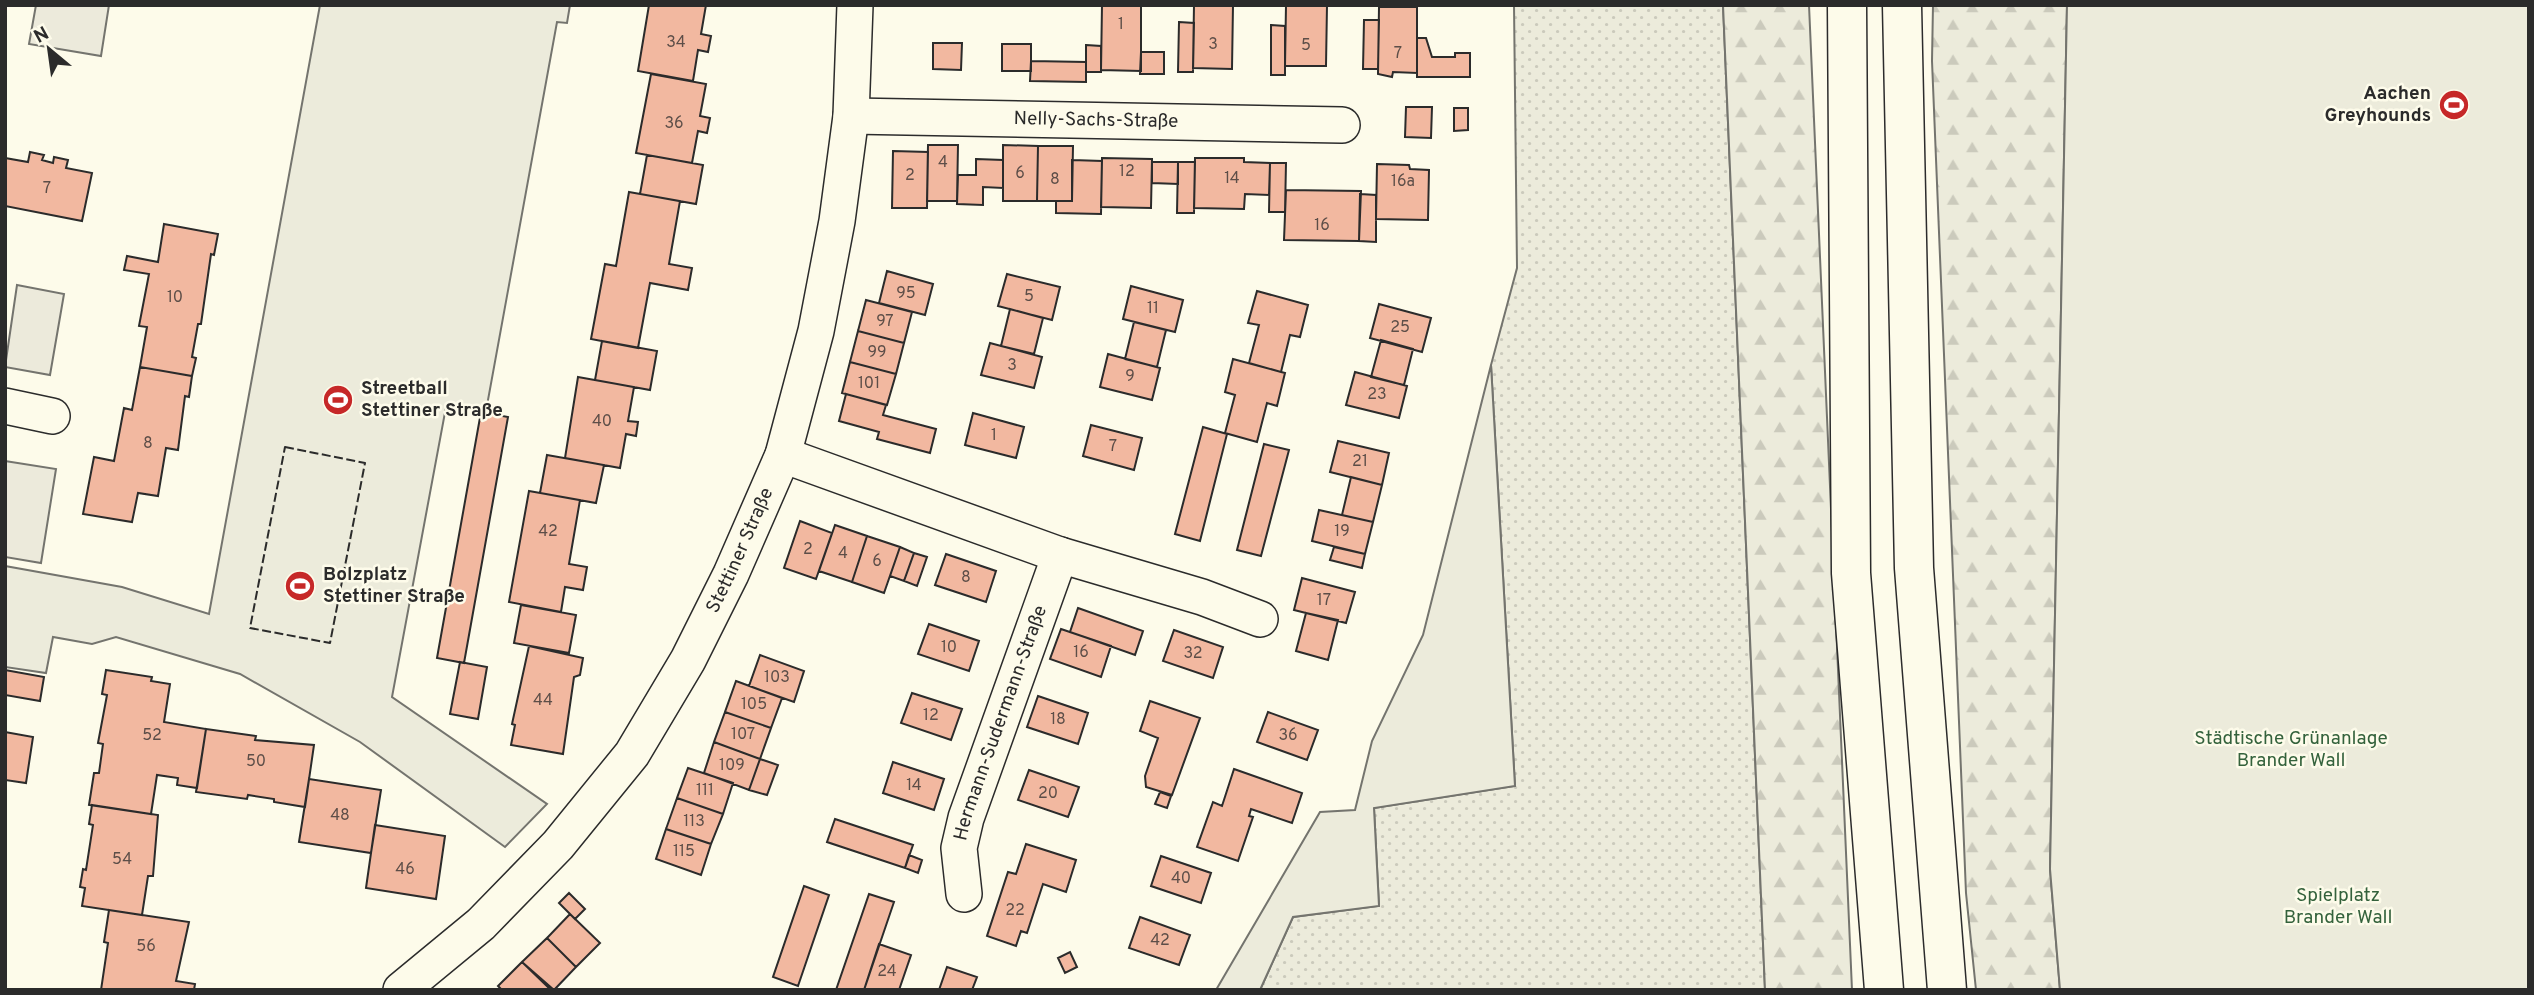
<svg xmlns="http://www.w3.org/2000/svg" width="2534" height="995" font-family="Overpass,sans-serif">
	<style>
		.grass { fill: url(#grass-dots); stroke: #74746e; stroke-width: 2 }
		.forest { fill: url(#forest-firs); stroke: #74746e; stroke-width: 2 }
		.park { fill: #ecebdb; stroke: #74746e; stroke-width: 2 }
		.parking { fill: #eceadb; stroke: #74746e; stroke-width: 2 }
		.building { fill: #f2b8a0; stroke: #2b2b2b; stroke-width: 2 }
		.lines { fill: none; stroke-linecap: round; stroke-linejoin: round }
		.minor-casing { stroke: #2b2b2b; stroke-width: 38 }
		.highway-casing { stroke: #2b2b2b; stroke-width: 41 }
		.minor { stroke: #fdfbea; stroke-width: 35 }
		.highway { stroke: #fdfbea; stroke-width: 38 }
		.fence { stroke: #2b2b2b; stroke-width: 2; stroke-dasharray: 9 3.5; stroke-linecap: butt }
		.labels { text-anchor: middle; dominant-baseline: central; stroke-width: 5; stroke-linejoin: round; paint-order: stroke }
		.number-label { font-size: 16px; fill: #5d4e48 }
		.poi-label { font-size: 19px; font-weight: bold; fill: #2b2b2b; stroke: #fdfbea; text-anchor: start }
		.street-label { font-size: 19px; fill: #2b2b2b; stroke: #fdfbea }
		.park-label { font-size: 19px; fill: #34623c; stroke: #fdfbea }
	</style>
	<defs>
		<pattern id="grass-dots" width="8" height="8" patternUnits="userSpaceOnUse" patternTransform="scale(1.75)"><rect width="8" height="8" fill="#ecebdb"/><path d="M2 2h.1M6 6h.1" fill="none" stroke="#cbcabc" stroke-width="1.8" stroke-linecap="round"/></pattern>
		<pattern id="forest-firs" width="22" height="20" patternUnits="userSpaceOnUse" patternTransform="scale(1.75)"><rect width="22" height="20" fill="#ecebdb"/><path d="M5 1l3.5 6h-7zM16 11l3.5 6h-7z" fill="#cbcabc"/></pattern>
	</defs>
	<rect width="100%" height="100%" fill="#fdfbea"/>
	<path class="grass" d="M1514,5h209l42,985h-505l33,-73 86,-11 -5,-98 141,-22 -24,-421 26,-97z"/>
	<path class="forest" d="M1723,5h86l43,985h-87z
		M1933,5h134l-17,864 10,121h-84l-10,-97 -34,-832z"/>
	<path class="park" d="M320,5h250l-3,18 -10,-1 -71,389 -40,-4 -54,290 155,107 -42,43 -145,-105 -120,-68 -124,-37 -24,7 -39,-7 -7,36 -41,-6v-101l117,21 87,27z
		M2067,5h462v985h-469l-10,-121z
		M1491,365l24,421 -141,22 5,98 -86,11 -33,73h-44l104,-178 35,-2 17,-69 51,-106z"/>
	<path class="parking" d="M36,5h73l-8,51 -72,-12z
		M17,285l47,9 -14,81 -45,-8z
		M5,461l51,8 -15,94 -36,-6z"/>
	<path class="building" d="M649,5h57l-5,29 10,2 -3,16 -10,-2 -5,31 -55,-10z
		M1102,5h39v66l-40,-1z
		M1194,5h39l-1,64 -39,-1z
		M1286,5h41l-1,61h-41z
		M1379,7h38v66l-24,-1 -1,5 -14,-3z
		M1364,20h15l-1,49h-15z
		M1179,22l15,1 -1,49h-15z
		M1271,25l14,1v49h-14z
		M1417,38h9l6,19h23v-4h15v24h-53z
		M933,43h29l-1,27 -28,-1z
		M1002,44h29v27h-29z
		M1086,45l15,1v26h-15z
		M1141,52h23v22h-24z
		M1031,61l55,1v20l-56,-1z
		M651,74l55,10 -6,32 10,2 -3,15 -9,-2 -6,32 -56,-10z
		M1406,107h26l-1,31 -26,-1z
		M1454,108h14v22l-14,1z
		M928,145h30l-1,56h-30z
		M1003,145l35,1 -1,55h-34z
		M1038,146h35l-1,55h-35z
		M893,151l35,1 -1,56h-35z
		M30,152l14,3 -2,5 11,3 1,-6 14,3 -2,8 26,5 -10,48 -77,-15v-48l23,4z
		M647,155l56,10 -7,39 -56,-10z
		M1102,158l50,1 -1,49 -50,-1z
		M1195,158h49v4l26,1 -1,32 -24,-1 -1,15 -50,-1z
		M976,159l27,1v28l-20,-1v18l-26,-1 1,-29h18z
		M1072,160l30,1 -1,53 -45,-1v-12h16z
		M1152,162h26v22l-26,-1z
		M1178,162h17l-1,51h-17z
		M1270,163h16l-1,49h-16z
		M1377,164l32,1 1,4 19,1 -1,50 -52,-1z
		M1286,190l75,1 -2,50 -75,-1z
		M629,192l51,9 -11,63 23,4 -4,22 -38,-7 -12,65 -47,-9 14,-75 11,2z
		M1360,194l16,1v47l-17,-1z
		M164,224l54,10 -4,21 -3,-1 -10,70h-3l-6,33 4,1 -4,18 -52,-9 7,-40 -8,-1 10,-52 -25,-4 3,-14 31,6z
		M887,271l46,13 -8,31 -46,-12z
		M1007,274l53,13 -8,33 -54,-14z
		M1131,286l52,14 -8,32 -52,-13z
		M1257,291l51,14 -8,32 -10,-2 -9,37 -32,-9 10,-38 -11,-2z
		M866,300l46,12 -8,31 -46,-12z
		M1379,304l52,14 -9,34 -52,-14z
		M1010,309l33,9 -9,36 -33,-8z
		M1134,322l32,8 -9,37 -32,-8z
		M858,331l46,12 -8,31 -46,-12z
		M1381,340l32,9 -9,36 -33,-8z
		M602,341l55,10 -7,39 -55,-10z
		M990,343l52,14 -8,31 -53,-13z
		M1108,354l52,14 -8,32 -52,-13z
		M1233,359l52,14 -8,33 -10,-3 -10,39 -32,-9 10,-38 -10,-3z
		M850,362l46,12 -9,31 -45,-12z
		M140,367l52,9 -3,21 -4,-1 -7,54 -12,-2 -8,48 -20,-3 -6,29 -49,-8 11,-57 20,4 10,-53 8,2z
		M1355,372l52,14 -8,32 -53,-13z
		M578,377l56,10 -6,34 10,1 -2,14 -10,-2 -6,34 -55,-10z
		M846,394l40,11 -3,10 53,14 -6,24 -53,-14 2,-7 -40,-11z
		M481,412l27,5 -44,246 -27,-5z
		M973,413l51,14 -8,31 -51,-13z
		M1091,425l51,13 -8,32 -51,-14z
		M1203,427l24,7 -27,107 -25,-7z
		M1338,441l51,12 -7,32 -52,-13z
		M1264,444l25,6 -28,106 -24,-6z
		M547,455l57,10 -8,38 -56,-10z
		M1351,477l31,8 -9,37 -31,-7z
		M529,491l51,9 -11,64 18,3 -4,23 -18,-3 -4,25 -52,-10z
		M1319,510l54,12 -8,32 -53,-13z
		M800,521l32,12 -16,46 -32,-11z
		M835,525l32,11 -15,46 -33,-11z
		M867,536l33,11 -16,46 -32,-11z
		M900,547l14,6 -10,28 -14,-5z
		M1334,547l31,7 -3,14 -32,-8z
		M914,553l13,4 -10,29 -13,-5z
		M946,554l50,17 -10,31 -51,-17z
		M1302,578l53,14 -9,31 -52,-13z
		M521,605l55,10 -7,38 -55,-10z
		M1078,608l65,23 -8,24 -65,-23z
		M1306,613l32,7 -10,40 -32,-9z
		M929,624l50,17 -10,30 -51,-17z
		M1061,629l50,17 -10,31 -51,-18z
		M1174,630l49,17 -10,31 -50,-17z
		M529,646l54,12 -3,17 -6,2 -11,77 -52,-9 4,-20 -3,-1z
		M760,655l44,16 -10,31 -45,-16z
		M460,662l27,5 -9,52 -28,-5z
		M5,670l39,7 -4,24 -35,-6z
		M106,670l46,7 -1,4 19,3 -6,38 42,7 -9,59 -20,-3 1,-7 -21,-3 -6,39 -62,-9 5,-32h5l4,-29 -5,-1 9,-48 -5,-1z
		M736,681l46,17 -11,30 -46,-16z
		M912,693l50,16 -11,31 -50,-17z
		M1038,696l50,17 -10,31 -51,-17z
		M1150,701l50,17 -28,77 -26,-8 -1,-11 13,-38 -18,-7z
		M725,712l46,16 -11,31 -46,-17z
		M1268,712l50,18 -11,30 -50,-18z
		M206,729l50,7 -1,4 59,5 -9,62 -31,-5v-3l-26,-4 -1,4 -51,-7z
		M5,732l28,5 -7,46 -21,-3z
		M714,742l46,17 -11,31 -45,-17z
		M760,759l18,6 -11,30 -18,-5z
		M893,762l51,17 -10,31 -51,-17z
		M688,768l45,15 -10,31 -46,-16z
		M1234,769l68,24 -10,30 -41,-14 -2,7 4,1 -15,44 -41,-14 16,-45 9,4z
		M1029,770l50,17 -11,30 -50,-17z
		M309,779l72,11 -10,63 -72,-11z
		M1160,792l11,4 -4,12 -12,-4z
		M677,798l46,16 -12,30 -45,-15z
		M92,805l66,10 -5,61h-5l-6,39 -60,-9 3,-18 -5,-1 3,-18 3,1 7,-45 -4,-1z
		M835,819l78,26 -8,23 -78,-26z
		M375,825l70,11 -9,63 -70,-11z
		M666,829l45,15 -10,31 -45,-16z
		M1026,844l50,16 -10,32 -23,-8 -16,49 -6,-2 -5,15 -29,-10 21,-64 8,2z
		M909,855l13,5 -4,13 -13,-5z
		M1161,856l50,17 -10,30 -50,-17z
		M804,886l25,9 -31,91 -25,-9z
		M569,893l16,16 -10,10 -16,-16z
		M869,894l25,8 -30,88h-28z
		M109,910l80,12 -13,59 19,3 -1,6h-93l7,-47 -4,-1z
		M570,914l30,29 -24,24 -29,-29z
		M1140,917l50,18 -11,30 -50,-17z
		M547,938l29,29 -22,23 -32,-28z
		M879,944l32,11 -12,35h-35z
		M1070,952l7,15 -12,6 -7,-15z
		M522,962l29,28h-49l-4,-4z
		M947,967l30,10 -5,13h-33z"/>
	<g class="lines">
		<g class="minor-casing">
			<g id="minor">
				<path id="s1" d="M851,116l491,9"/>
				<path d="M5,406l47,10"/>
				<path d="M783,455l277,100 142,42 58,22"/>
				<path id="s2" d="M964,894l-5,-46 7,-30 94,-263"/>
				<path id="s3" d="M401,990l80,-66 77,-79 74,-91 56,-94 43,-86 52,-119 33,-124 21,-110 14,-105 4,-111"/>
			</g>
		</g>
		<g class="highway-casing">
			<path id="highway" d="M1847,5l4,568 33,417
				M1902,5l12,563 33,422"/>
		</g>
		<use href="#minor" class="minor"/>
		<use href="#highway" class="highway"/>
		<path class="fence" d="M285,447l80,16 -35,180 -80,-15z"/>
	</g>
	<defs>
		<g id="stadium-disc" transform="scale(1.575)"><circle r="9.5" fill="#c62828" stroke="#fdfbea"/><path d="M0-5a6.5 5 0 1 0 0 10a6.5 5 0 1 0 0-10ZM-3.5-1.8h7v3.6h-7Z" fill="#fff"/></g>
	</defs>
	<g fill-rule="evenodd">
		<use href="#stadium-disc" x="2454" y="105"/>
		<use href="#stadium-disc" x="338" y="400"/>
		<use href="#stadium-disc" x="300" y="586"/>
	</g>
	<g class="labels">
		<g class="number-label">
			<text x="1121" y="25">1</text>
			<text x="676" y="43">34</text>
			<text x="1213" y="45">3</text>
			<text x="1306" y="46">5</text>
			<text x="1398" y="54">7</text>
			<text x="674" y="124">36</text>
			<text x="943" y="163">4</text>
			<text x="1127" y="172">12</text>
			<text x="1020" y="174">6</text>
			<text x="910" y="176">2</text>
			<text x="1232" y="179">14</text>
			<text x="1055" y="180">8</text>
			<text x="1403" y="182">16a</text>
			<text x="47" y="189">7</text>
			<text x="1322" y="226">16</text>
			<text x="906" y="294">95</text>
			<text x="1029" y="297">5</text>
			<text x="175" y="298">10</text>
			<text x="1153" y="309">11</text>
			<text x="885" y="322">97</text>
			<text x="1400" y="328">25</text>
			<text x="877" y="353">99</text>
			<text x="1012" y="366">3</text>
			<text x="1130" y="377">9</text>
			<text x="869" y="384">101</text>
			<text x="1377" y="395">23</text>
			<text x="602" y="422">40</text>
			<text x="994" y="436">1</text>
			<text x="148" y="444">8</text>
			<text x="1113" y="447">7</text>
			<text x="1360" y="462">21</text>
			<text x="548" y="532">42</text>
			<text x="1342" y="532">19</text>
			<text x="808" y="550">2</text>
			<text x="843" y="554">4</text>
			<text x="877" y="562">6</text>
			<text x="966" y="578">8</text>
			<text x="1324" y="601">17</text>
			<text x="949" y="648">10</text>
			<text x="1081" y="653">16</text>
			<text x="1193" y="654">32</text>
			<text x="777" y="678">103</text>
			<text x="543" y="701">44</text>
			<text x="754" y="705">105</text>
			<text x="931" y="716">12</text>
			<text x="1058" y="720">18</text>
			<text x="743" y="735">107</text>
			<text x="152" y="736">52</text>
			<text x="1288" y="736">36</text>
			<text x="256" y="762">50</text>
			<text x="732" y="766">109</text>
			<text x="914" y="786">14</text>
			<text x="705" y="791">111</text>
			<text x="1048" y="794">20</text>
			<text x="340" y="816">48</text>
			<text x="694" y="822">113</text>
			<text x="684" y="852">115</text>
			<text x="122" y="860">54</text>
			<text x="405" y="870">46</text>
			<text x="1181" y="879">40</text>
			<text x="1015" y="911">22</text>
			<text x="1160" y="941">42</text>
			<text x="146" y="947">56</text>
			<text x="887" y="972">24</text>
		</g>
		<g class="poi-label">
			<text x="2431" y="94" text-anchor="end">Aachen<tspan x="2431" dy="22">Greyhounds</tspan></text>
			<text x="361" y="389">Streetball<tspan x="361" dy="22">Stettiner Straße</tspan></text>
			<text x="323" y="575">Bolzplatz<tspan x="323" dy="22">Stettiner Straße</tspan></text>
		</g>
		<g class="street-label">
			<text stroke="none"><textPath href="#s1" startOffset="245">Nelly-Sachs-Straße</textPath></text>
			<text stroke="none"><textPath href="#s3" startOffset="562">Stettiner Straße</textPath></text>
			<text stroke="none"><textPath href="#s2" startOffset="178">Hermann-Sudermann-Straße</textPath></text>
		</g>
		<g class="park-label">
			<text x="2291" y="739">Städtische Grünanlage<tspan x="2291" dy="22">Brander Wall</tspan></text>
			<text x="2338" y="896">Spielplatz<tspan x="2338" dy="22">Brander Wall</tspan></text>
		</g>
	</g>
	<rect width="2534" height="995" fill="none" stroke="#2b2b2b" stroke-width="14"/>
	<g transform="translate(49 49) rotate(331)" stroke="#fdfbea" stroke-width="5" paint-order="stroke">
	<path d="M0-5L12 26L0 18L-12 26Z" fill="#2b2b2b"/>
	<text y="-10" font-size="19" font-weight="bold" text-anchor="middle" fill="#2b2b2b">N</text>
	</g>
</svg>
